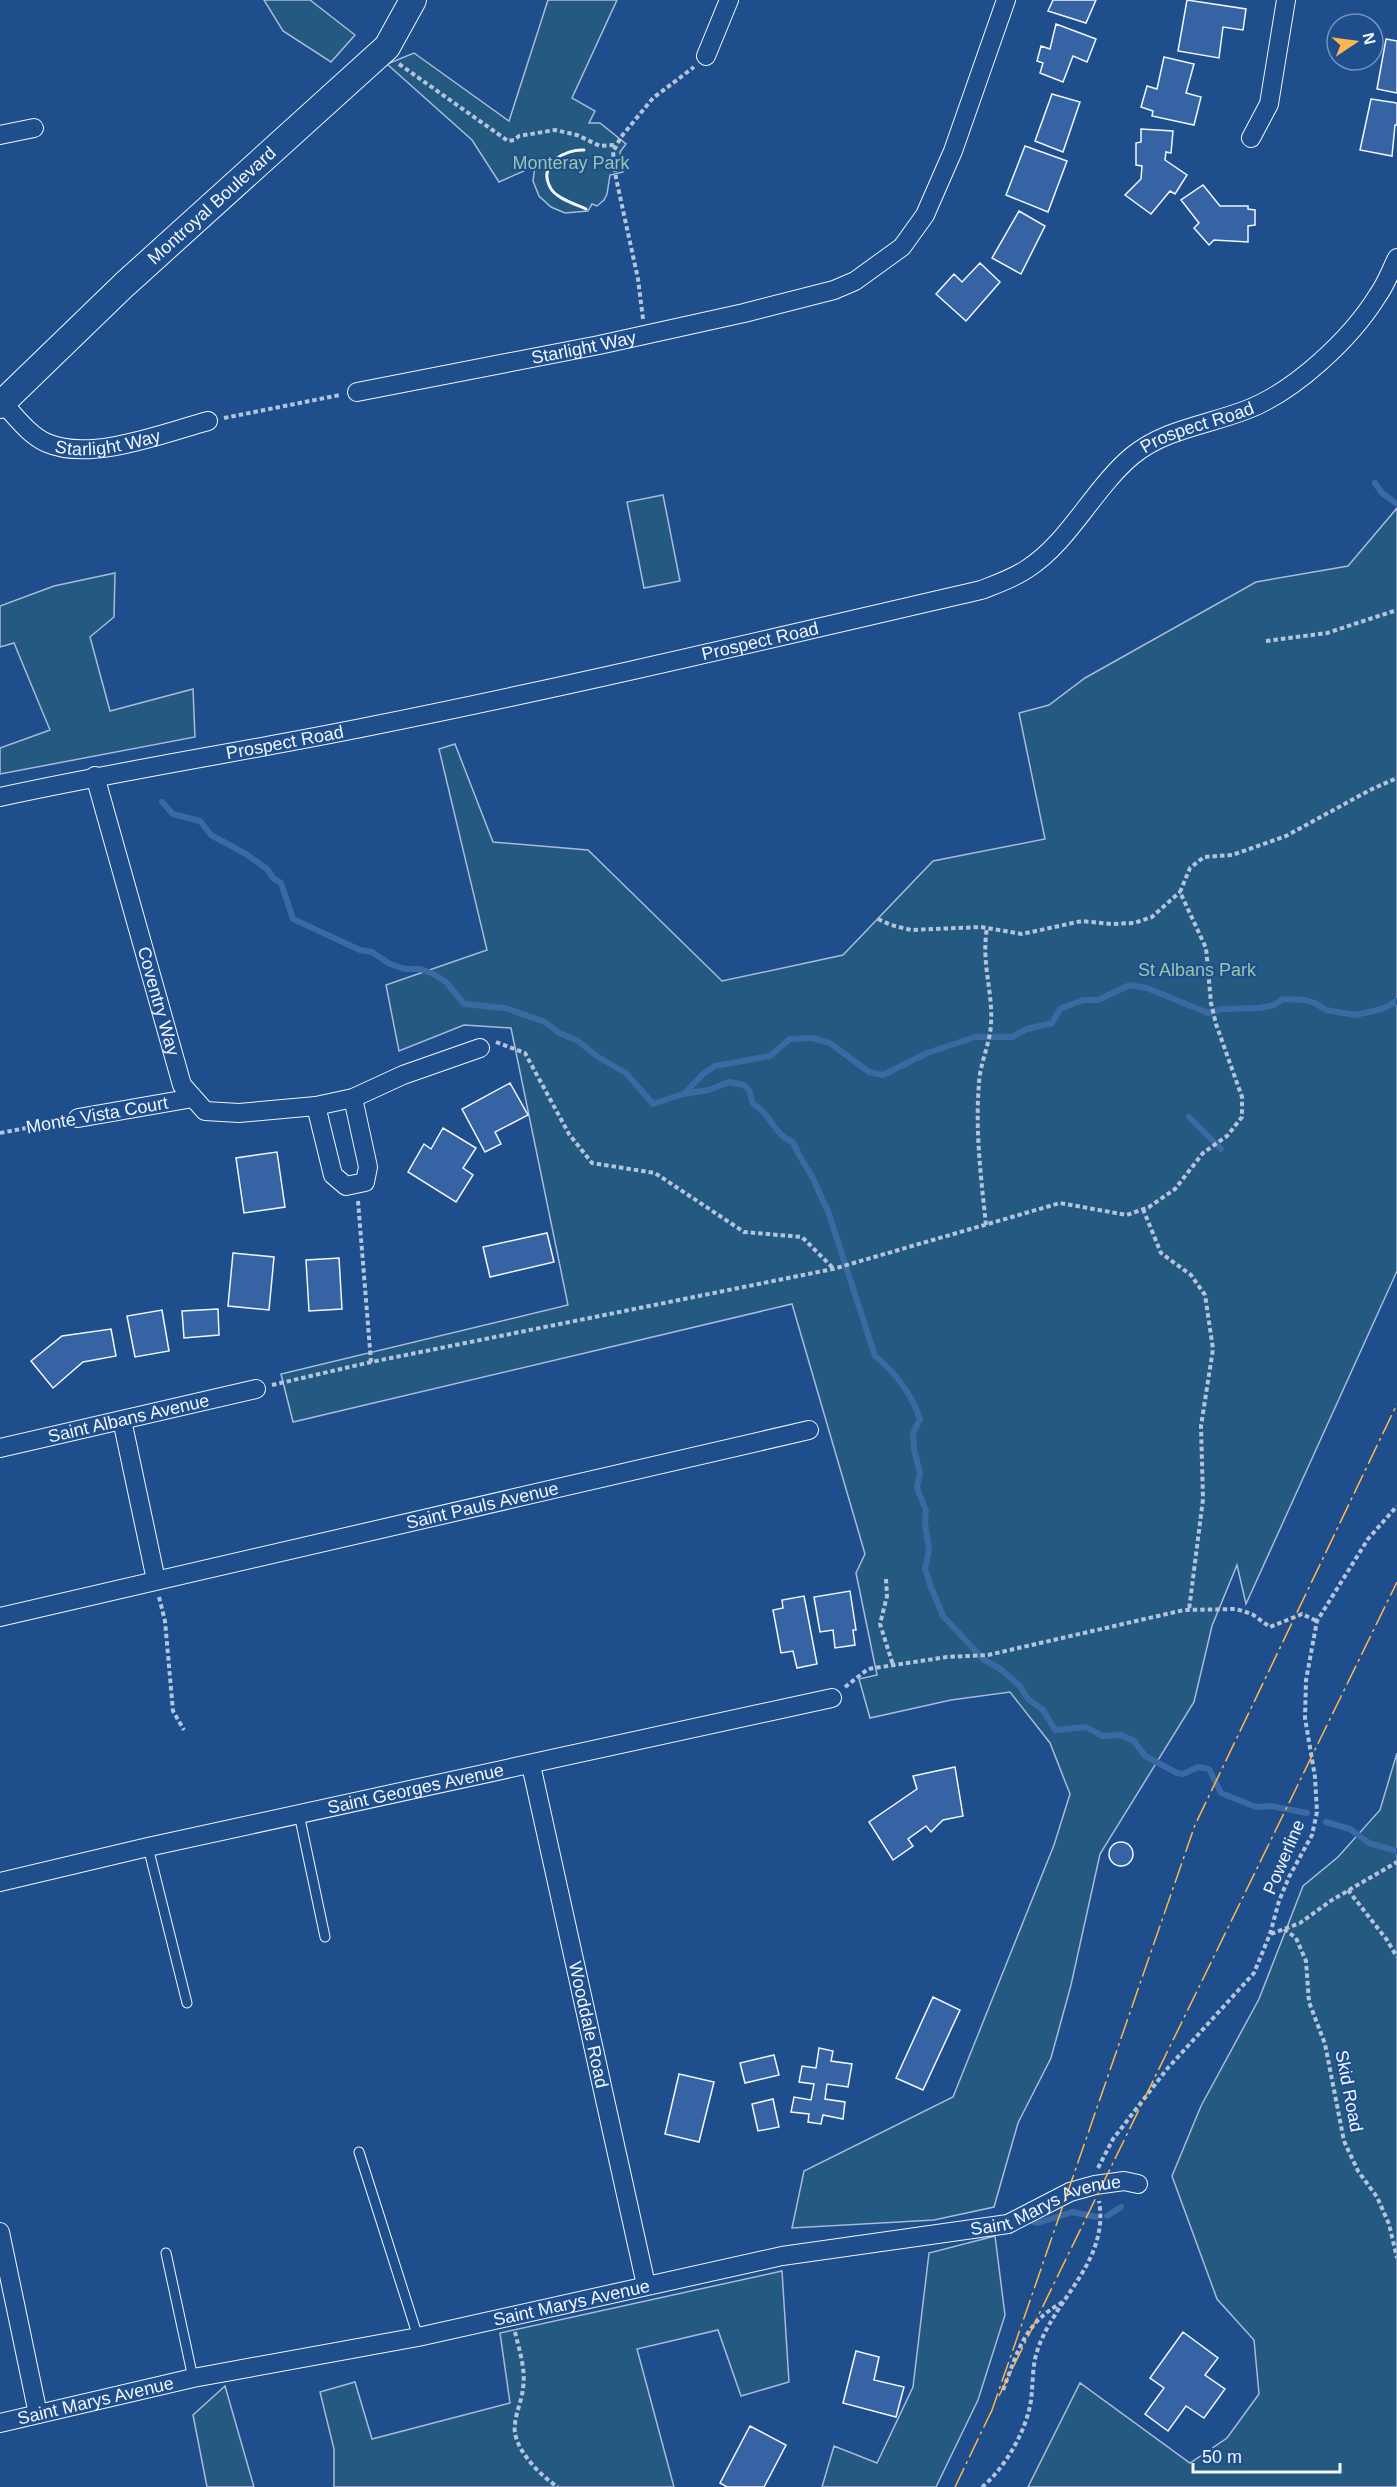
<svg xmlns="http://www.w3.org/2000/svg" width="1397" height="2487" font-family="Arial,sans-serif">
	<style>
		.green { fill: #245a82; stroke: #a8bbd7; stroke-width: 1.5 }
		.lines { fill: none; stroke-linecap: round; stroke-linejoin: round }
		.stream { stroke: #3b69a3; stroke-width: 6 }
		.building { fill: #3563a3; stroke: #f2f6ff; stroke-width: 1.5 }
		.lane-casing { stroke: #f2f6ff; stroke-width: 11 }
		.street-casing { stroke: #f2f6ff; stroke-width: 20 }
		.secondary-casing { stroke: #f2f6ff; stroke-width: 28 }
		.path { stroke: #b3c4dc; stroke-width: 4; stroke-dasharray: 4.5 3; stroke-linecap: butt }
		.lane { stroke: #1f4e8c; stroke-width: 9 }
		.street { stroke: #1f4e8c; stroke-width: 18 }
		.secondary { stroke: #1f4e8c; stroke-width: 26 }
		.wall { stroke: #f2f6ff; stroke-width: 3 }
		.power { stroke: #ffb74d; stroke-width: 1.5; stroke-dasharray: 21 4.5 3 4.5; stroke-linecap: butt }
		.labels { text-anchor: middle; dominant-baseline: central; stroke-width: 4.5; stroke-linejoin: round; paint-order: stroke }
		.park-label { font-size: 18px; fill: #97c8a6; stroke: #1f4e8c }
		.street-label { font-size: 18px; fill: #f2f6ff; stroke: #1f4e8c }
	</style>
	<rect width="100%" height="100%" fill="#1f4e8c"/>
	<path class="green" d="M264,0h46l45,35 -24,27 -48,-31z
		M548,0h69l-45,98 23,13 -6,12h11l26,21 -6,8 3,20 -13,3 -3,19 -3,6 -7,6 -5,-2 -4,7 -23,2 -14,-6 -12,-11 -6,-15 2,-15 -36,16 -27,-42 -85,-76 27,-11 95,68z
		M663,495l17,86 -36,7 -17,-86z
		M1397,508v763l-151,333 -9,-39 -25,61 -18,76 -94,152 -29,131 -20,73 -33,65 -24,84 -60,13 -142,8 12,-57 149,-74 101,-252 16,-51 -20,-51 -40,-51 -59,8 -81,18 -11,-39 18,-4 -21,-102 9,-19 -73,-250 -499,118 -12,-48 287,-69 -57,-277 -47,-3 -65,26 -13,-66 101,-35 -48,-201 16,-5 38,98 95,8 134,131 121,-26 90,-94 112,-22 -26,-126 30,-8 36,-27 171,-96 92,-16z
		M115,573l-1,44 -24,20 20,74 83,-22 2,48 -195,37v-26l50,-18 -36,-87 -14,4v-41l54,-20z
		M1397,1753v734h-369l52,-104 110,80 37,-25 32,-44 -5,-54 -37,-41 -45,-123 29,-70 58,-107 44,-113 35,-29 42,-47z
		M995,2236l10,79 -27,85 -42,87h-114l12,-41 43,17 36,-76 16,-134z
		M782,2271l7,111 -48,14 -23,-66 -81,19 37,138h-340v-38l-14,-57 35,-10 17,57 138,-36 -10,-70z
		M225,2386l29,101h-47l-14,-72z"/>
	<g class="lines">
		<path class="stream" d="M1375,483l7,10 15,11
			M162,802l11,12 27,7 11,14 35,19 21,15 6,9 8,5 12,36 67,31 12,2 18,12 15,5h16l14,6 11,7 18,22 41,4 40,14 14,11 19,8 20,16 28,16 27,31 30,-10 26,-4 20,-8 15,3 5,5 4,14c19,10 20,31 40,38 6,16 17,28 23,43 4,9 7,17 12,26l47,145c21,17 36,37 45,63l-7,14 1,16 6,24 -3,15 9,23 -1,11 4,28 -4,19 6,18 12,29 41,44 15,8 21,18 8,13 15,11 12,20 31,-3 16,9 19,-1 13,6 11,15 32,17 6,1 15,-7 11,2 12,24 35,14 15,-1 36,7
			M684,1094l20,-21 11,-7 55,-10 20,-17 22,-1 18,5 39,29 14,3 44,-22 48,-16h37l15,-8 25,-6 8,-14 23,-9h15l32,-15 17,3 61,25 14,-4 38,-1 14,-3 9,-6 22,1 10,3 11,7 29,5 27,-6 15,-8
			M1189,1117l32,32
			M1326,1822l24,7 19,14 28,8
			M1107,2216l14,-9
			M1031,2221l7,2 34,-11 24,5"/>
	</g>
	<path class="building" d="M1053,0h43l-10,23 -38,-12z
		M1187,0l59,9 -3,21 -20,-3 -4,31 -41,-7z
		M1056,24l40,15 -9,23 -14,-6 -10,26 -23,-9 3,-10 -6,-2 4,-15 9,3z
		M1386,39l11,2v52l-20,-4z
		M1164,57l30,7 -8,29 15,4 -7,28 -42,-9 1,-5 -12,-4 6,-21 10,3z
		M1052,94l28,8 -17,50 -28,-11z
		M1371,99l26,4v22h-2l-3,31 -32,-6z
		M1141,129l32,2 -2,22 -5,-1 -1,8 22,15 -12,19 -5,-3 -19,23 -26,-19 16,-16 1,-13 -6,-1v-22l5,-1z
		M1025,146l42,15 -19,51 -42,-17z
		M1203,185l17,21h28v3l7,1v15l-7,1v16l-34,-2 -5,5 -15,-17 5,-5 -18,-23z
		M1019,211l26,15 -24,48 -29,-16z
		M980,263l20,19 -34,39 -30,-27 18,-20 8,8z
		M510,1083l18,32 -33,17 6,12 -16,8 -23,-43z
		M443,1128l33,20 -13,20 10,7 -17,27 -48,-30 16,-28 7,5z
		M277,1152l8,55 -41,6 -8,-55z
		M547,1233l7,29 -64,15 -7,-30z
		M233,1253l41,4 -5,53 -41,-4z
		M339,1258l3,51 -33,2 -3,-51z
		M218,1309l1,26 -35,3 -2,-27z
		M162,1310l7,41 -34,6 -8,-41z
		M111,1329l5,27 -33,6 -30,26 -22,-27 31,-25z
		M850,1591l6,39h-3l2,15 -20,3 -2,-18 -13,2 -6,-35z
		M804,1596l13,68 -20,4 -4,-17 -12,2 -8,-43 10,-2 -1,-8z
		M955,1767l8,49 -20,4 -12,12 -5,-6 -18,13 5,7 -20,14 -24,-38 48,-33 -4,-13z
		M1109 1854a12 12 0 1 1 24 0a12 12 0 1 1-24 0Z
		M933,1997l27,13 -37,80 -27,-12z
		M819,2048l14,3 -2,10 21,3 -4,23 -21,-3 -2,15 20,3 -2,17 -20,-4 -2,9 -13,-2 1,-8 -18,-2 3,-15 17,3 3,-16 -15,-2 3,-16 14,2z
		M774,2055l5,20 -34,8 -5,-20z
		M679,2074l35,8 -15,60 -34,-8z
		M773,2099l6,28 -21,4 -6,-27z
		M1183,2332l35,26 -13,17 20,14 -21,29 -18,-12 -18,25 -23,-17 19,-26 -14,-10z
		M856,2351l23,6 -5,23 30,7 -8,30 -53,-14z
		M750,2426l36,19 -22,42h-37l-7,-4z"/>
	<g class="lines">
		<g class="lane-casing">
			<path id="lane" d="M299,1814l26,123
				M148,1847l39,156
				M359,2152l59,185
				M166,2253l27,125"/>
		</g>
		<g class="street-casing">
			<g id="street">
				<path d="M706,56l23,-56"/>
				<path d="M0,135l34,-7"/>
				<path d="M1251,138l18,-34 17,-104"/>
				<path id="s1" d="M357,392l242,-47 145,-32 90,-23 21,-9 47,-34 23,-32 28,-64 53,-151"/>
				<path id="s2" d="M3,403c13,14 26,32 44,40 44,19 117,-10 161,-22"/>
				<path id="s3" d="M95,776l87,309 23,26 34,2 77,-7 37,-8 50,-23 77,-27"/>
				<path id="s4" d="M0,797c123,-27 248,-46 371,-71 205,-41 407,-89 610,-136 16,-6 31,-11 46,-21 43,-28 66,-80 105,-113 33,-27 75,-31 114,-46 48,-18 105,-71 132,-115 8,-11 13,-25 19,-37"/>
				<path d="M316,1106l17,69 13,11 19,-4 3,-15 -15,-69"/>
				<path d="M78,1118l115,-20"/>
				<path d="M122,1420l34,160"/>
				<path id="s5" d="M0,1448l256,-59"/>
				<path id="s6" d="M0,1617l809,-187"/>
				<path id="s7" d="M531,1765l115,520"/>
				<path id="s8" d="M0,1882l148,-35 684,-149"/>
				<path d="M0,2232l38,182"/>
				<path id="s9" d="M0,2423l193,-45 225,-41 364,-81 226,-32 62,-32 25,-7 29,-4 14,3"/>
			</g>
		</g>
		<g class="secondary-casing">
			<g id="secondary">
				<path id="s10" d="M0,405l124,-120 263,-238 26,-47"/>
			</g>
		</g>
		<path class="path" d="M399,64l109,77 6,-1 5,-4 36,-6 22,5 23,11 15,-1
			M643,319l-5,-40 -22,-101 -3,-26 8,-15 32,-39 41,-31
			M224,418l116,-23
			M1266,641l61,-8 70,-23
			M878,919l13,6 20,5 70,-3 41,7 60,-13 30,3 22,-1 18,-6 28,-25
			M496,1042l29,11 44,81 23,29 63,10 89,59 58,5 31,31
			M0,1133l63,-12
			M358,1201l13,161
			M1143,1209l18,44 30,22 14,20 8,54 -12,77 2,73 -14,111
			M986,1225c-5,-47 -11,-95 -7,-142 1,-20 11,-39 12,-59 2,-34 -10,-60 -4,-96
			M272,1385l99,-23 462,-93 227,-66 67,12 22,-8 26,-18 28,-36 24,-17 15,-19v-20l-26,-73 -5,-21 -5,-55 -26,-56 10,-24 14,-11 28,-2 54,-19 84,-46 27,-12
			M886,1579l1,17 -7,28 13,41
			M159,1597l6,24 8,90 11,19
			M845,1687l23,-18 79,-12 41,-2 196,-45 52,-1 16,5 18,13 32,-13 15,7
			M1348,1890l39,50 10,17
			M1284,1929l12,9 10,23 3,41 16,42 19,97 14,30 19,26 12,27 8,34
			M1271,1934l29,-11 32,-23 65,-38
			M1098,2168l15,-29 54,-70 87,-96 16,-39 9,-33 10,-24 23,-42 5,-23 -2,-35 -10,-59 1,-38 11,-59 51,-82 29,-33
			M515,2332c4,17 11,38 8,56 -1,12 -7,24 -8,36 -4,22 25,52 43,63
			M1003,2390c15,-39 21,-67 60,-88
			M982,2487c20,-16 39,-48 46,-73 6,-19 3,-40 8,-59 15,-54 74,-92 63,-154"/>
		<use href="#lane" class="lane"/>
		<use href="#street" class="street"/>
		<use href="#secondary" class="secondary"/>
		<path class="wall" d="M584,150c-19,-1 -46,14 -34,37 5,11 25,17 36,22"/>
		<path class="power" d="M999,2396l398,-814
			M991,2413l204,-588 202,-421
			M955,2487l36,-75"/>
	</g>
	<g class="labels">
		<g class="park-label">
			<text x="571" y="163">Monteray Park</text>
			<text x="1197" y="970">St Albans Park</text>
		</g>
		<g class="street-label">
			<text stroke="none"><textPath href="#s10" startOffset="291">Montroyal Boulevard</textPath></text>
			<text stroke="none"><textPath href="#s1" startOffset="231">Starlight Way</textPath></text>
			<text stroke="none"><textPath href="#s4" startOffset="1280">Prospect Road</textPath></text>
			<text stroke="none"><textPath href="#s2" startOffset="122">Starlight Way</textPath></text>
			<text stroke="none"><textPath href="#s4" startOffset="776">Prospect Road</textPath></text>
			<text stroke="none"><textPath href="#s4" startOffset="290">Prospect Road</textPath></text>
			<text stroke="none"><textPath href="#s3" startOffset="234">Coventry Way</textPath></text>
			<text transform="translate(97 1115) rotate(-10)">Monte Vista Court</text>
			<text stroke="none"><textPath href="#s5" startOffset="132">Saint Albans Avenue</textPath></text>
			<text stroke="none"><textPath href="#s6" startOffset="495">Saint Pauls Avenue</textPath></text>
			<text stroke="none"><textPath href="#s8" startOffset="426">Saint Georges Avenue</textPath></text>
			<text transform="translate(1284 1857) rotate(-67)">Powerline</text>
			<text stroke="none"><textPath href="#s7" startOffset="266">Wooddale Road</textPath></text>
			<text transform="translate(1349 2091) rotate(79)">Skid Road</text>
			<text stroke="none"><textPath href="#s9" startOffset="1070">Saint Marys Avenue</textPath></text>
			<text stroke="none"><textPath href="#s9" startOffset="584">Saint Marys Avenue</textPath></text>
			<text stroke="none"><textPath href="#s9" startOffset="98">Saint Marys Avenue</textPath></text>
		</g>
	</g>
	<g transform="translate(1355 42) rotate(77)"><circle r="28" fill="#1f4e8c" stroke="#7391ba" stroke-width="1.5"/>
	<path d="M0-4.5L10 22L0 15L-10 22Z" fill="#ffb74d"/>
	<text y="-9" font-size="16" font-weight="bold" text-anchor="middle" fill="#f2f6ff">N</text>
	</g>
	<path d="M1193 2463v9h147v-9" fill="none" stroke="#f2f6ff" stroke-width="3"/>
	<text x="1202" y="2463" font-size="18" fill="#f2f6ff" stroke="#1f4e8c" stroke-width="4.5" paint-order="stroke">50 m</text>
</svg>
